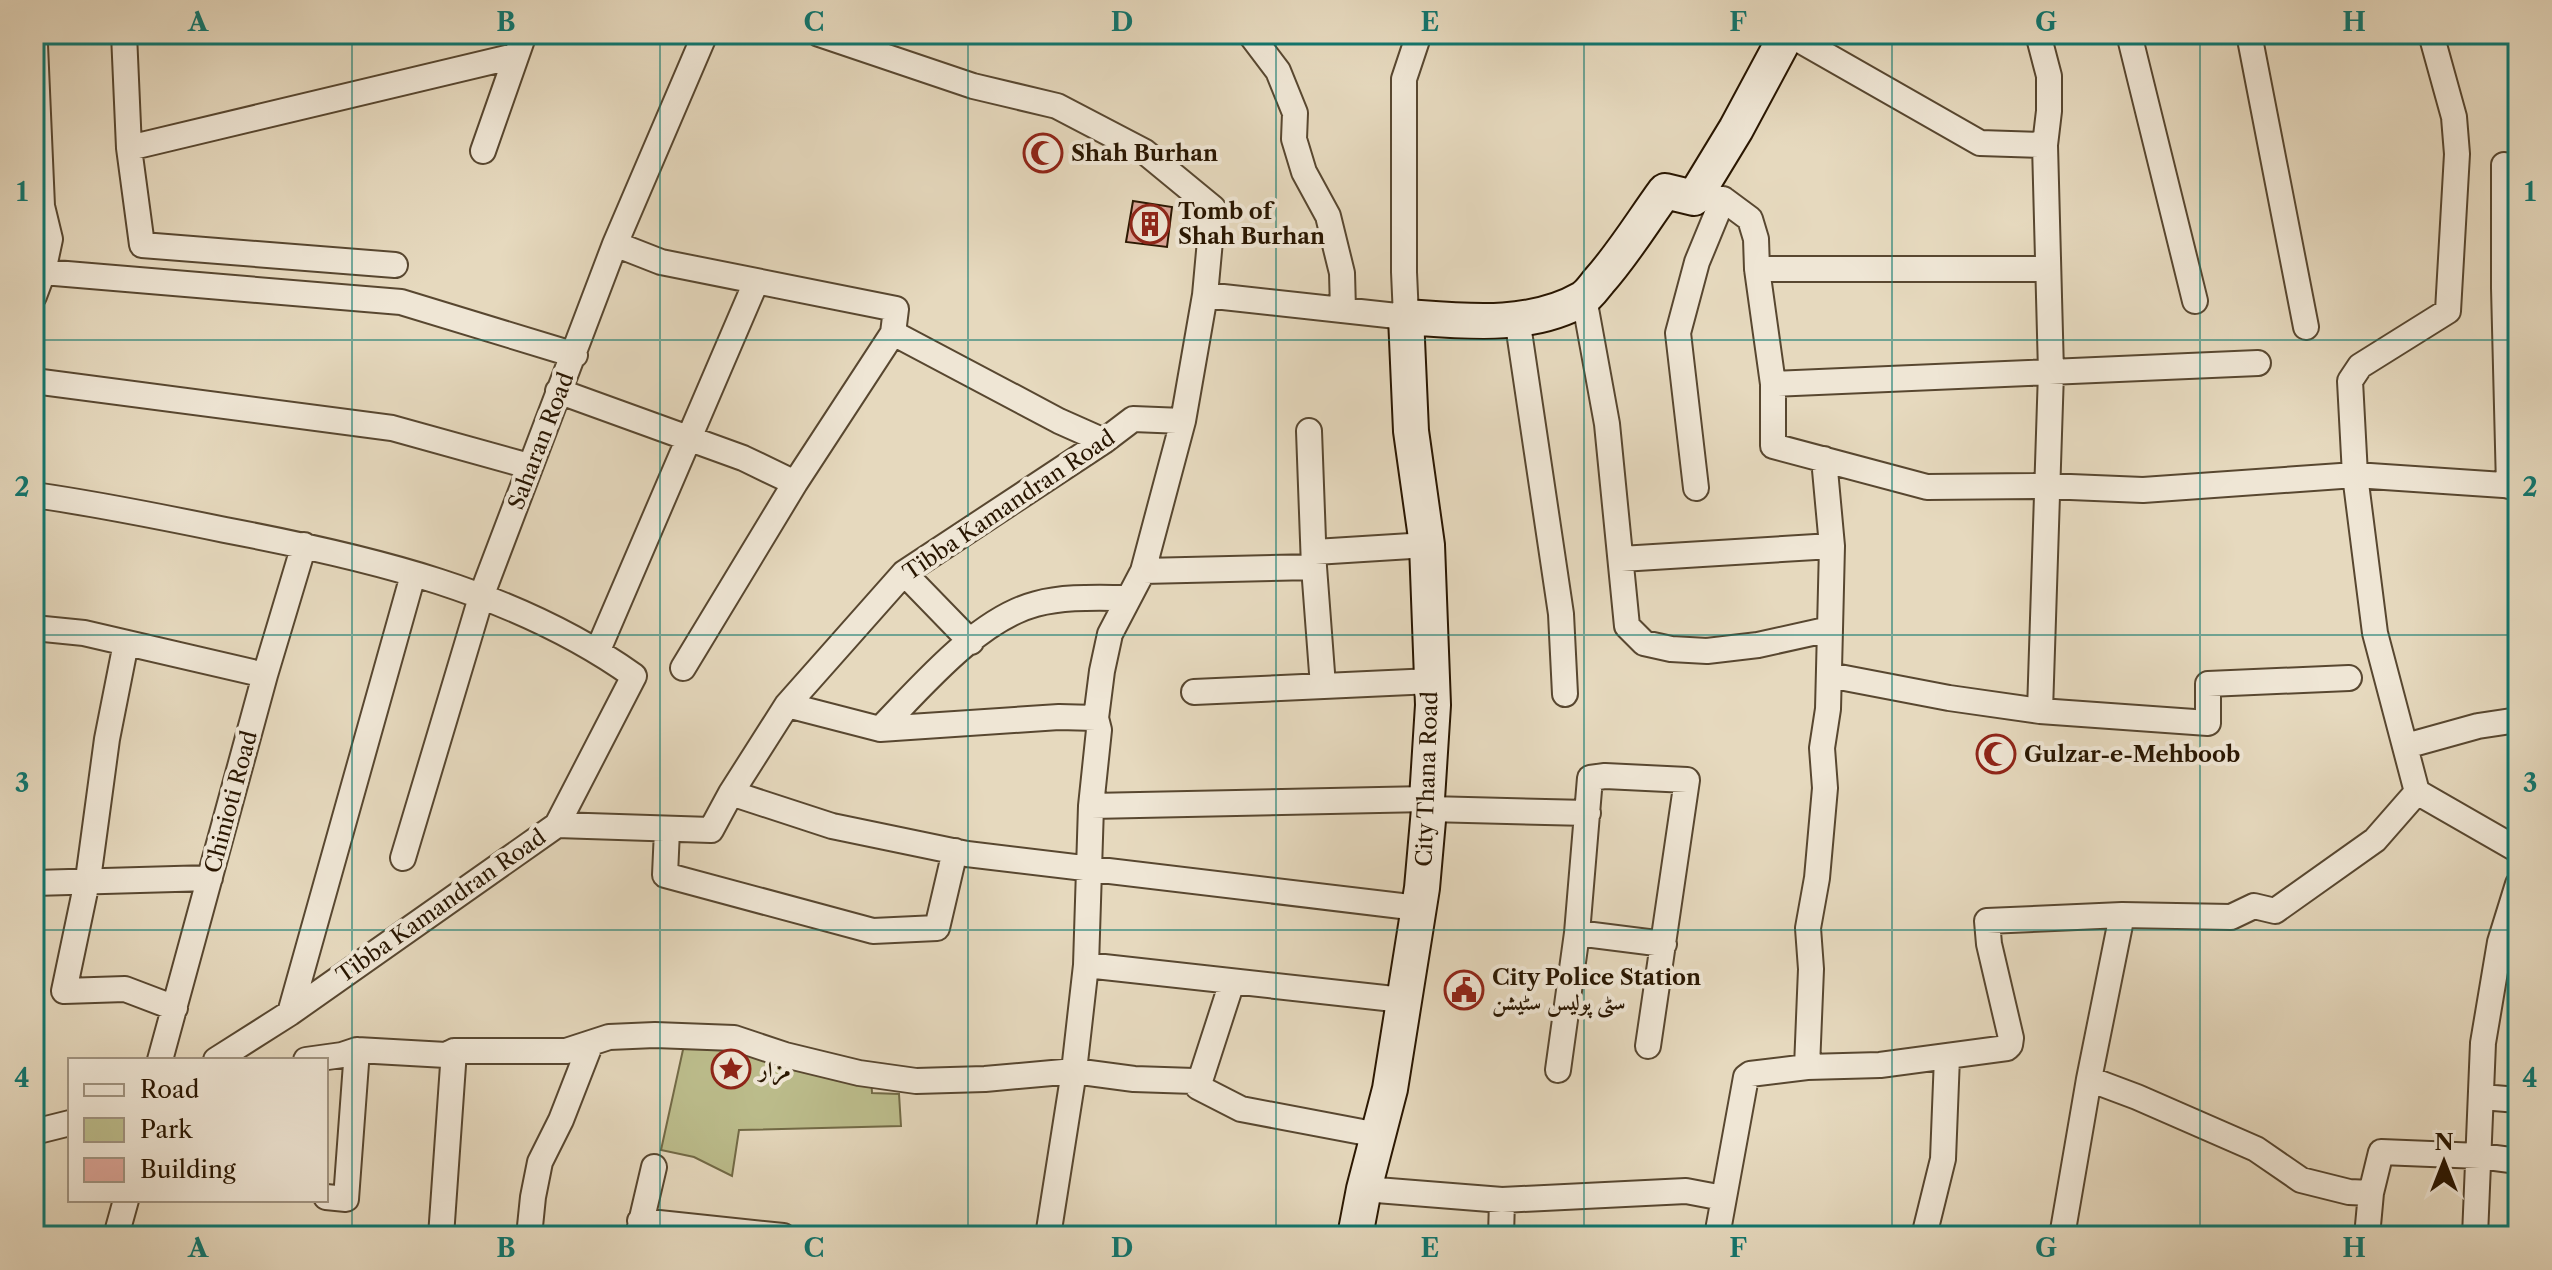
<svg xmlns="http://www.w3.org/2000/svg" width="2552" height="1270" font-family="'Libre Caslon Text',Amiri,serif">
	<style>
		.green { fill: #bcbd8c; stroke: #726a46; stroke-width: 2 }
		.building { fill: #dca598; stroke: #291601; stroke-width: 2 }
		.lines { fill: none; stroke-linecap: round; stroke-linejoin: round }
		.street-casing { stroke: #584730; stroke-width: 28 }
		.secondary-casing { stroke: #291601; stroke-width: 38 }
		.street { stroke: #efe6d5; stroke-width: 24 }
		.secondary { stroke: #efe6d5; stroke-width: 34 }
		.grid { fill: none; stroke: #0f766e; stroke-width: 2; stroke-opacity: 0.55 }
		.labels { text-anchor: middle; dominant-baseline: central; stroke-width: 8; stroke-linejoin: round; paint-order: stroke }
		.poi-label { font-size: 22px; font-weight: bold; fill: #291601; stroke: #efe6d5; text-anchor: start }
		.street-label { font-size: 22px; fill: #291601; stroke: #efe6d5 }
		.neatline { fill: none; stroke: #0f766e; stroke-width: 3 }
		.grid-label { font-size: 26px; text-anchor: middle; font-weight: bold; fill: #0f766e }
	</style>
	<rect width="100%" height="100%" fill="#e6d9be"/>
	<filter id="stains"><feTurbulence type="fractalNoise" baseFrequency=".0025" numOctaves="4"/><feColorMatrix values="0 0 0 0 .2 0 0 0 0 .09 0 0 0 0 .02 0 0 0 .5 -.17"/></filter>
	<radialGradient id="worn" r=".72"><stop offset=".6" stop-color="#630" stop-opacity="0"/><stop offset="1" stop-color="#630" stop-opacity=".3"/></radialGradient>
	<path class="green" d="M686,1036l185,38 1,19 27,1 2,32 -162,4 -7,46 -38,-19 -33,-7z"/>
	<path class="building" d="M1133,201l39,6 -5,40 -41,-5z"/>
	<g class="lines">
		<g class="street-casing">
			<path id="street" d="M124,34l5,114 13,97 253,20
				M819,34l154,52 84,20 88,46 68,56 -8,87 -22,126 -40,150 -33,63 -8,37 -6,47 3,12 -8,76 -5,159 -12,106 -26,165
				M1250,34l28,37 17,42 -1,26 10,33 24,44 14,57 1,37
				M1789,34l191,109 65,2
				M2038,34l11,42v35l-4,34 6,227 -11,339
				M2129,34l66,267
				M2249,34l57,293
				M129,148l386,-92
				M483,151l41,-117
				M2504,165v123l5,198
				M1694,198l29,1 27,20 6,20 1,30 16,115v62l154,41 119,-1 97,4 212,-15 163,11
				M615,244l46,18 235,47 -3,24 166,88 45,20
				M1757,269h291
				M43,272l358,30 174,53
				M1205,295l201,22 -2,-45v-193l15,-45
				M34,296l9,-24 7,-33 -8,-33 -7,-161
				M1584,298l23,126 20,202 17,17 27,6 36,2 51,-6 72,-16 2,-83 -8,-87
				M1517,318l44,296 4,80
				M34,381l358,47 137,38
				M1773,384l485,-21
				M558,391l185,67 52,25
				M1309,431l5,136 9,119
				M1696,488l-18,-155 19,-71 26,-63
				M34,495c64,9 128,22 191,35 142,27 290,61 409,146l-77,149
				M1315,552l112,-7
				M1621,559l211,-13
				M1143,571l171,-4
				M904,573l67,69
				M34,628l50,5 181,42
				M126,643l-19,96 -18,133 -25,119 61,-2 50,19
				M598,650l158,-368
				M683,668l112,-185 98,-150
				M1829,675l120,23 91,13 168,12v-39l141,-6
				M1194,692l238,-11
				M787,705l93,24 179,-12 37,1
				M880,729c41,-42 98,-110 156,-125 30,-8 62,-6 92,-6
				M2406,746l72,-20 40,-6
				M2417,792l-42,-159 -20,-158 -5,-94 10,-15 88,-55 9,-157 -3,-37 -23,-83
				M2417,792l101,58
				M731,793l101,33 135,28 451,54
				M1091,806l336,-7
				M1429,809l159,4
				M667,830l-2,45 208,56 64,-3 18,-77
				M403,858l79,-264 133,-350 90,-210
				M34,883l176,-5
				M1577,933l87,11
				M1086,965l317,35
				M290,1013l123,-438
				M160,1060l105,-385 39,-130
				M216,1060l74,-47 267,-188 154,5 20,-37 56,-88 117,-132 200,-132 29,-22 50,2
				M306,1060l36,-5 15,-5 89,5 8,-4h112l43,-14 46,-2 79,3 51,17 74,18 57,8 69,-2 89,-8 60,8 60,2 4,6 43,22 137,26
				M1807,1067l4,-98 -3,-41 9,-50 8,-90 -3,-40 6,-39 2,-80
				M1558,1070l19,-137 13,-155 15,-2 82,4 -39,266
				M2089,1079l48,18 119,52 45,31 48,12 22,1
				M1198,1087l34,-105
				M2482,1097l36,3
				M34,1132l36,-9
				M1364,1189l138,11 184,-9 37,7
				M326,1197l20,2 11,-149
				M640,1221l143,15
				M638,1235l16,-68
				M116,1236l10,-36
				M441,1236l13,-185
				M529,1236l4,-39 7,-35 21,-42 30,-77
				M1501,1236l1,-36
				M1717,1236l29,-159 4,-3 57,-7 73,-2 127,-17 3,-3 1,-7 -22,-94 -2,-23 135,-6 109,2 23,-11 21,5 100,-71 42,-48
				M1924,1236l19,-77 4,-102
				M2062,1236l27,-157 33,-164
				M2367,1236l4,-43 10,-41 99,4 38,5
				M2475,1236l8,-193 17,-101 18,-58"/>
		</g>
		<g class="secondary-casing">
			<path id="secondary" d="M1355,1236l9,-47 26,-100 32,-201 7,-79 -2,-10 6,-94 -6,-160 -16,-114 -5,-114c57,4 124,12 176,-18 7,-4 12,-12 17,-18 25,-28 44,-60 66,-90l29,7 42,-69 51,-95"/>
		</g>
		<use href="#street" class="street"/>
		<use href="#secondary" class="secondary"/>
	</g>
	<path class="grid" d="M352,34v1202M660,34v1202M968,34v1202M1276,34v1202M1584,34v1202M1892,34v1202M2200,34v1202M34,340h2484M34,635h2484M34,930h2484"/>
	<defs>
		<g id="mosque-ring" transform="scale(2)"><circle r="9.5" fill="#efe6d5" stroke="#8f2418" stroke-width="1.5"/><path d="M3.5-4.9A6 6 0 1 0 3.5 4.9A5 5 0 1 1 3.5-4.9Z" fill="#8f2418"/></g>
		<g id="building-ring" transform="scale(2)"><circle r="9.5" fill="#efe6d5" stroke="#8f2418" stroke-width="1.5"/><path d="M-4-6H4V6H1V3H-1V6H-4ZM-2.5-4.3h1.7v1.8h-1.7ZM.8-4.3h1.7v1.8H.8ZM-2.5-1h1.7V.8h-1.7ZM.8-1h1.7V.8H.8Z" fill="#8f2418"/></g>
		<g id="civic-ring" transform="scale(2)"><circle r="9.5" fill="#efe6d5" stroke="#8f2418" stroke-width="1.5"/><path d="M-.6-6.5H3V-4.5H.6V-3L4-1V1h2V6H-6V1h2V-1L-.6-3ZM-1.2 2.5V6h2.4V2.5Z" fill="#8f2418"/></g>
		<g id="sight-ring" transform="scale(2)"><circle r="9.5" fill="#efe6d5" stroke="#8f2418" stroke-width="1.5"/><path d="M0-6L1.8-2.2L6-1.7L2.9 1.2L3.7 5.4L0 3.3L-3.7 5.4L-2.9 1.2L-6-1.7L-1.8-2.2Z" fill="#8f2418"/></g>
	</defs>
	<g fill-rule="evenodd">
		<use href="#mosque-ring" x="1043" y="153"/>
		<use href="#building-ring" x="1150" y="224"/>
		<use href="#mosque-ring" x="1996" y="754"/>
		<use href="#civic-ring" x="1464" y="990"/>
		<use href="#sight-ring" x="731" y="1069"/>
	</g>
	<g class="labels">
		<g class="poi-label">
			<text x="1071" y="153">Shah Burhan</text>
			<text x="1178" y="211">Tomb of<tspan x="1178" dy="25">Shah Burhan</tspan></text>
			<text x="2024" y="754">Gulzar-e-Mehboob</text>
			<text x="1492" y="977">City Police Station<tspan x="1492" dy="25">سٹی پولیس سٹیشن</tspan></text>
			<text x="759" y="1069">مزار</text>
		</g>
		<g class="street-label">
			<text transform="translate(541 441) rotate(-69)">Saharan Road</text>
			<text transform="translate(1009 505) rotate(-34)">Tibba Kamandran Road</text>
			<text transform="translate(1427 779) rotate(-88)">City Thana Road</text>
			<text transform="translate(231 802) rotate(-75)">Chinioti Road</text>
			<text transform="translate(441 906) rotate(-35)">Tibba Kamandran Road</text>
		</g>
	</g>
	<rect width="2552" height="1270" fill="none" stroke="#e6d9be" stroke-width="88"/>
	<rect x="68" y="1058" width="260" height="144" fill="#efe6d5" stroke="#a09380" stroke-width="2"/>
	<rect x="84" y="1084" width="40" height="12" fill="#efe6d5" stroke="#a09380" stroke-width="2"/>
	<text x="140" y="1098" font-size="24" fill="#291601">Road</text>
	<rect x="84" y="1118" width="40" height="24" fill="#bcbd8c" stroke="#a09380" stroke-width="2"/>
	<text x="140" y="1138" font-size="24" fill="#291601">Park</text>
	<rect x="84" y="1158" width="40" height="24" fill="#dca598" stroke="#a09380" stroke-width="2"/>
	<text x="140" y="1178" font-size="24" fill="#291601">Building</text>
	<g transform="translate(2444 1162)" stroke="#efe6d5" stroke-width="6" paint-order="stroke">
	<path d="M0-6L14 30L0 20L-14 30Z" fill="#291601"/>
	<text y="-12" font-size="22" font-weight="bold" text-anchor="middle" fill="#291601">N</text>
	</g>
	<rect x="44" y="44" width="2464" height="1182" class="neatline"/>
	<g class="grid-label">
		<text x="198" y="31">A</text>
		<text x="506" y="31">B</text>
		<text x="814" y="31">C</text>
		<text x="1122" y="31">D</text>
		<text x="1430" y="31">E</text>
		<text x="1738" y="31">F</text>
		<text x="2046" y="31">G</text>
		<text x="2354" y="31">H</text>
		<text x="22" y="201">1</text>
		<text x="2530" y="201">1</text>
		<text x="22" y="496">2</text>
		<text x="2530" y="496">2</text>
		<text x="22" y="792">3</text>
		<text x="2530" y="792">3</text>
		<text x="22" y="1087">4</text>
		<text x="2530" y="1087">4</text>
		<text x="198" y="1257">A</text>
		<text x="506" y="1257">B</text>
		<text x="814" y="1257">C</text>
		<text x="1122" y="1257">D</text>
		<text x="1430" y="1257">E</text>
		<text x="1738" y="1257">F</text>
		<text x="2046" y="1257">G</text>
		<text x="2354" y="1257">H</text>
	</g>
	<rect width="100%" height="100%" filter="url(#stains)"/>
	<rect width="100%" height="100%" fill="url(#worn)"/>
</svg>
